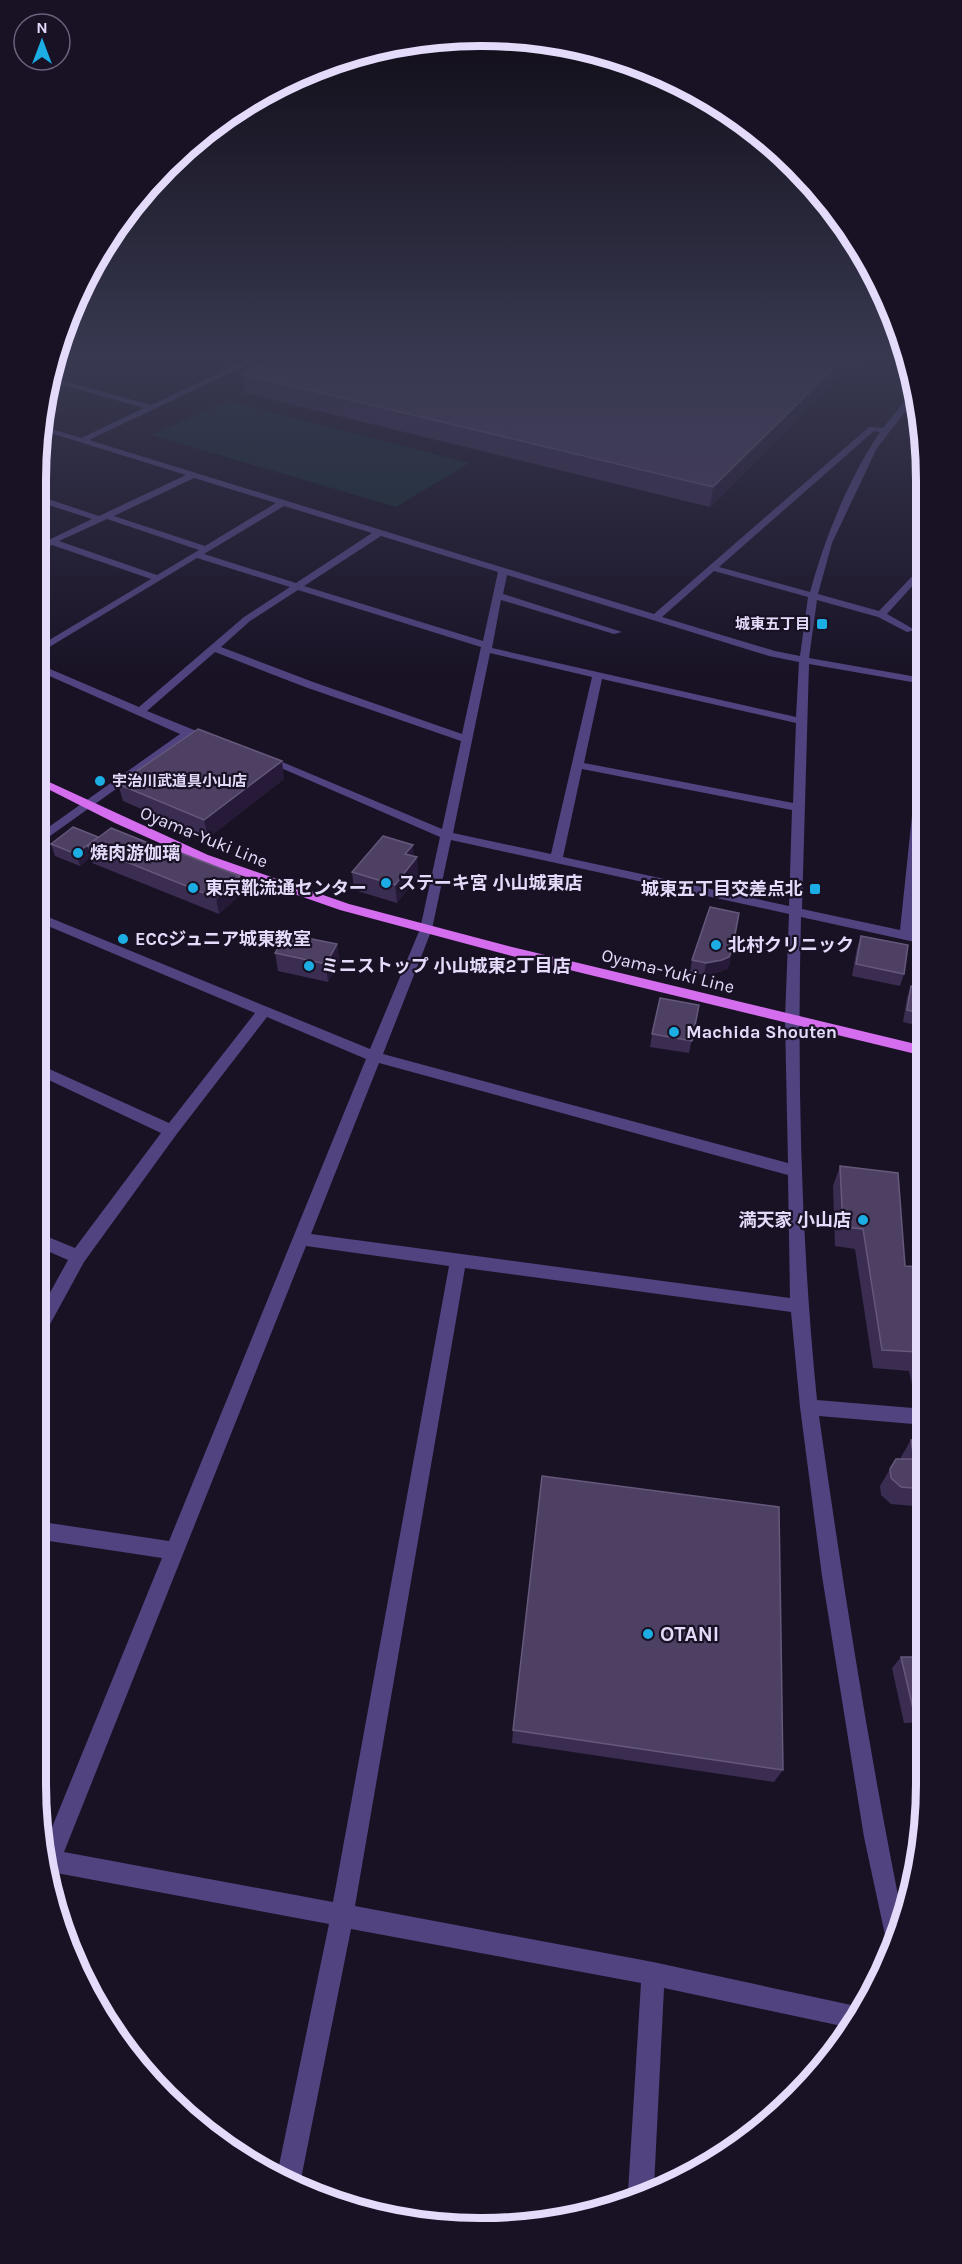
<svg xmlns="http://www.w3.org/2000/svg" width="962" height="2264" font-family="Karla,'Noto Sans JP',sans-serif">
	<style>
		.green { fill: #162b2f }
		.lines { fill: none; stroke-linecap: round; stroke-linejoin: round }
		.minor { fill: #50437f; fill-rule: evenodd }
		.major { fill: #d56eee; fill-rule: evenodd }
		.wall { fill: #3b2d51 }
		.shaded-wall { fill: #261a38 }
		.building { fill: #4d4063; stroke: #65587b; stroke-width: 1.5 }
		.poi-dot { fill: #1cade5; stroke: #191225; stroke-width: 2 }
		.labels { text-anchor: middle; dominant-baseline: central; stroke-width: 4.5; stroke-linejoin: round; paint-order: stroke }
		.far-poi-label { font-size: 15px; font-weight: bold; fill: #e4dbfb; stroke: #191225; text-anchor: end }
		.street-label { font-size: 18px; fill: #e4dbfb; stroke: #191225 }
		.poi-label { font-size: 18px; font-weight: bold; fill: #e4dbfb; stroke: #191225; text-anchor: start }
		.near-poi-label { font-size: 21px; font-weight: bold; fill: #e4dbfb; stroke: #191225; text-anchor: start }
		.rim { fill: none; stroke: #e4dbfb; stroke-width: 8 }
	</style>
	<rect width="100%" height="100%" fill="#191225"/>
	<path class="green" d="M228,401l241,62 -73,44 -245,-72z"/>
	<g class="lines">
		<path class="minor" d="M247,360h10l-168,80 565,174 215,-187 14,1 29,-36 4,6 -39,50 -45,95 -14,51 61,17 44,-46v9l-36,40 28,16 -8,2 -29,-15 -61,-17 -8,58 114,20v6l-114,-20 -7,245 98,21 17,-162 6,-3v58l-10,110 11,3v8l-123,-27c-4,161 0,323 16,483l108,9v16l-106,-9c24,169 50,337 84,504l-12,31 -3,-2 -24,-112 -42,-261 -22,-169 -9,-95 -326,-44 -110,638 298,56 212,46 -14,20 -187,-40 -10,199 -24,9 -2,-4 13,-209 -290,-54 -51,255 -23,-9 52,-251 -278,-52 -5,-30 116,-284 -126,-19v-18l133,20 197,-482 -99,-42 -91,118 -92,127 -42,77 -6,2v-23l32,-58 -32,-14v-14l39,16 86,-115 -125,-59v-11l133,60 86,-110 -219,-92v-9l334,137 50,-120 20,-92 -182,-79 2,-2h8l174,73 19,-88 -156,-54 -90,-35 -68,59 67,27v4l-25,-5 -153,109v-10l144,-102 -144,-64v-7l103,44 105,-90 46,-30 -93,-29 -161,97v-7l115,-69 -99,-34 -16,7v-6l56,-27 -56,-18v-6l63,21 87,-41 -142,-44 1,-4 36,11 63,-30 -92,-26 1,-4 98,27zM874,431l6,1c-32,48 -55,105 -70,160l-91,-25zM194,478l82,25 -71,43 -91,-30zM284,506l88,27 -76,50 -92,-29zM107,519l92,31 -42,25 -98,-34zM381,536l117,36 -15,69 -179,-55zM714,571l94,26 -8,59 -25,-5 -113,-34zM507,575l262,81 30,6 -3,55 -304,-69 9,-48 113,34 8,-2 -119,-38zM298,590l183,57 -19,87 -149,-52 -92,-35 29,-26zM490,653l102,24 -41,177 -98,-21zM602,679l194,44 -3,80 -209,-40zM582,769l210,41 -3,96 -226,-49zM451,840l338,74 -4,105 3,144 -405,-109 49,-125zM379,1063l409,112 2,123 -479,-64zM306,1246l143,20 -116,636 -269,-50z"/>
		<path class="major" d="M36,776l172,79 141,49 163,43 412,99v10l-412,-100 -172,-46 -140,-49 -85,-38 -79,-40z"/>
	</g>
	<path class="wall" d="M857,360l-147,147 -465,-114 -3,-19z
		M284,779l-76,59 -85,-37 -5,-17z
		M98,837v1l145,54 -24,22 -127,-51 -1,-6 -11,9 -25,-10 -4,-12z
		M413,845v11l5,19 -21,28 -43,-13 -2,-18z
		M861,936l43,38 -4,12 -48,-10 5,-28z
		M337,944l2,18 -11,20 -50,-11 -3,-18z
		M692,960l38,3 -3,6 -8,3 -15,3 -14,-3z
		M911,986l13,2v39l-21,-5 4,-24z
		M699,1005l-10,48 -39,-6 2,-13z
		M840,1166l65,100 20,1v141l-8,-2 -8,-35 -36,-3 -18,-119 -20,-3 -2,-60z
		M925,1420v87l-34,-3 -10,-9 -1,-9 16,-27h5v-2l10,-17h12l-2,-13z
		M901,1657h25v65l-22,1 -12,-55z
		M513,1730l270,40 -9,12 -262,-39z"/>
	<path class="shaded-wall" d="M842,360h15l-147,147 3,-20z
		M282,761l2,18 -76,59 -4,-18z
		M98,837l3,12 -14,-3 4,11 -11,9 -4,-12z
		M413,845l1,17 3,-5 1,18 -21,28 -2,-18 10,-31z
		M240,876l3,16 -24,22 -3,-16z
		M337,944l2,18 -11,20 -2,-18z
		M732,951l-2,12 -3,6 -8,3 -15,3 2,-12z"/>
	<path class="building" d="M270,360h572l-129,127 -471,-113z
		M198,729l84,32 -78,59 -86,-36z
		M73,827l25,10 -22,17 -25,-10z
		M111,828l50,20 2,-2 77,30 -24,22 -129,-52z
		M383,836l30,9 -8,9 12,3 -22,28 -43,-13z
		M710,907l29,6 -7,38 -3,6 -7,3 -16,3 -14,-3z
		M287,934l50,10 -11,20 -51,-11z
		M861,936l47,9 -4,29 -48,-10z
		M911,986l13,2v26l-17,-4z
		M660,998l39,7 -7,36 -40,-7z
		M840,1166l58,7 7,93 20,1v111l-6,-26 -37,-2 -19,-121 -20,-2z
		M911,1440h14v49l-24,-2 -10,-9 -1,-9 6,-10h18z
		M542,1476l237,31 4,263 -270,-40z
		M901,1657h25v55l-12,1z"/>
	<linearGradient id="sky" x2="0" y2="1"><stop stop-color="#0e0a14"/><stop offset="0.53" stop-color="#383951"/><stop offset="1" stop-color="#383951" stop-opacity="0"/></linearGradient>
	<rect width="962" height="677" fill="url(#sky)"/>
	<g class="poi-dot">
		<rect x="816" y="618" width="12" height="12" rx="3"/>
		<circle cx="100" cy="781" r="6"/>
		<circle cx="78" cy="853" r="6"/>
		<circle cx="386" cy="883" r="6"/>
		<circle cx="193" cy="888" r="6"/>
		<rect x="809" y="883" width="12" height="12" rx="3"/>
		<circle cx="123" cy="939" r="6"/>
		<circle cx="716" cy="945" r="6"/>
		<circle cx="309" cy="966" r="6"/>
		<circle cx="674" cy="1032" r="6"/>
		<circle cx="863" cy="1220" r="6"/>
		<circle cx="648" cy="1634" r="6"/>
	</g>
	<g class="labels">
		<g class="far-poi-label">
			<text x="810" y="624">城東五丁目</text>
			<text x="112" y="781" text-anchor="start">宇治川武道具小山店</text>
		</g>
		<g class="street-label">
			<text transform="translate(204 837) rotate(22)">Oyama-Yuki Line</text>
			<text transform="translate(668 971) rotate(14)">Oyama-Yuki Line</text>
		</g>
		<g class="poi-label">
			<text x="90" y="853">焼肉游伽璃</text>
			<text x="398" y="883">ステーキ宮 小山城東店</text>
			<text x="205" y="888">東京靴流通センター</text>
			<text x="803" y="889" text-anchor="end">城東五丁目交差点北</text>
			<text x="135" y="939">ECCジュニア城東教室</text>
			<text x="728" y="945">北村クリニック</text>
			<text x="321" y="966">ミニストップ 小山城東2丁目店</text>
			<text x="686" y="1032">Machida Shouten</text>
			<text x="851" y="1220" text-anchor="end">満天家 小山店</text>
		</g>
		<g class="near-poi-label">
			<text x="660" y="1634">OTANI</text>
		</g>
	</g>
	<path d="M0 0H962V2264H0ZM480 46H482A434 434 0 0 1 916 480V1784A434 434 0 0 1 482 2218H480A434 434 0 0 1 46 1784V480A434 434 0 0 1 480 46Z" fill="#191225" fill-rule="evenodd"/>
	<path class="rim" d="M480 46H482A434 434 0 0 1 916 480V1784A434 434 0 0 1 482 2218H480A434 434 0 0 1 46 1784V480A434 434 0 0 1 480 46Z"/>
	<g transform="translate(42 42)"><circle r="28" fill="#191225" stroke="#6a627b" stroke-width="1.5"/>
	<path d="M0-4.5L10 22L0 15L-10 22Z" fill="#1cade5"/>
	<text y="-9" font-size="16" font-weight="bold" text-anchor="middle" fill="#e4dbfb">N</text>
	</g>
</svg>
